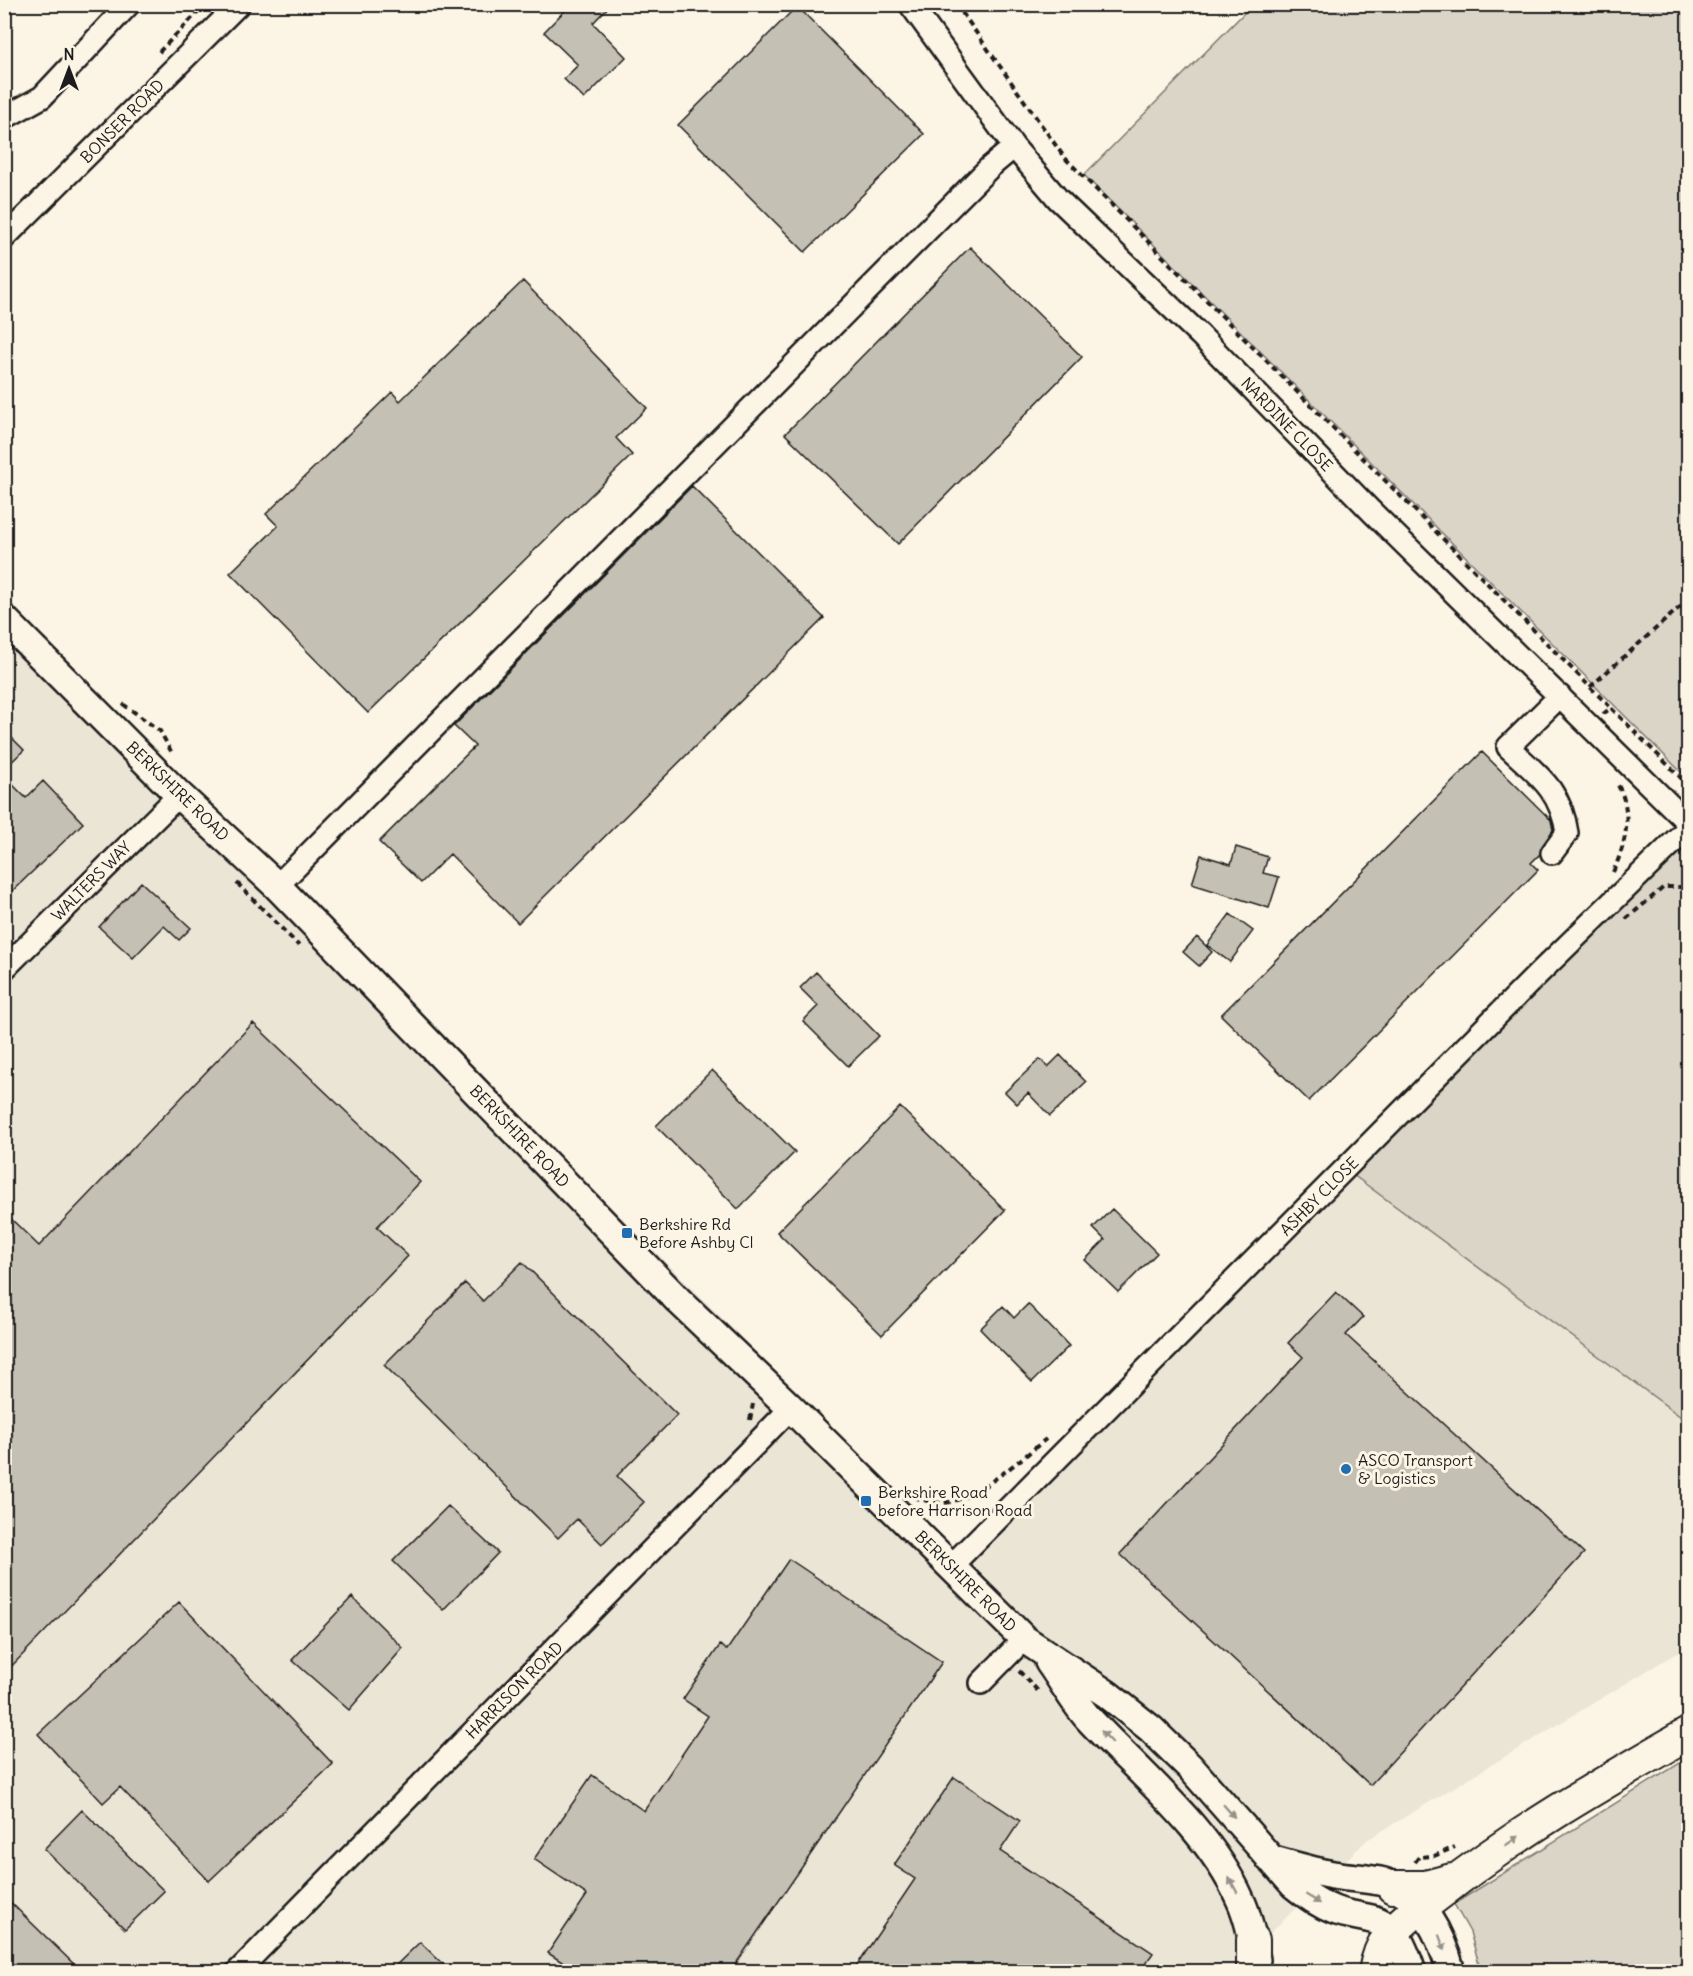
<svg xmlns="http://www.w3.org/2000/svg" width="1693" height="1976" font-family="Delius,sans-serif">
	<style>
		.built { fill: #ebe5d6 }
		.green { fill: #dbd5c8; stroke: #7c7872; stroke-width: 1.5 }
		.building { fill: #c4c0b3; stroke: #1c1c1c; stroke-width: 1.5 }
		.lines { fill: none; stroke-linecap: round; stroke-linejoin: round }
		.minor-casing { stroke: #1c1c1c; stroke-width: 26 }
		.major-casing { stroke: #1c1c1c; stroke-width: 32 }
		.highway-casing { stroke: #1c1c1c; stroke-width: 36 }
		.path { stroke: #1c1c1c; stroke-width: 4; stroke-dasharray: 6 4.5; stroke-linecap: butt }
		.minor { stroke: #fcf5e5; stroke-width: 21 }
		.major { stroke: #fcf5e5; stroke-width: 27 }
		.highway { stroke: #fcf5e5; stroke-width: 32 }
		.oneway { fill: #97938b }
		.poi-dot { fill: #1f6fb2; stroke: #fcf5e5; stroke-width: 2 }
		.labels { text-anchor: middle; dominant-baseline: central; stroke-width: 6; stroke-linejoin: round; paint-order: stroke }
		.street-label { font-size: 16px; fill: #1c1c1c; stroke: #fcf5e5 }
		.poi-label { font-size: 16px; fill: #1c1c1c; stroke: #fcf5e5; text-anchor: start }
	</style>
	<rect width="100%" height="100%" fill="#fcf5e5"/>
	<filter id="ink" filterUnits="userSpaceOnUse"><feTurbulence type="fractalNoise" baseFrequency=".0167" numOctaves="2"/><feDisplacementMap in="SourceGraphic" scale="12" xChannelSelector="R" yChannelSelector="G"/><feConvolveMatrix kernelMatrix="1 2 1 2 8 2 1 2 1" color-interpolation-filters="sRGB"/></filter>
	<g filter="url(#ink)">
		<path class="built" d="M4,600l956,956 385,-389 343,255v224l-321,194 -96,92 -26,39h-1240z"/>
		<path class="green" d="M1252,5h436v774l-604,-604z
			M1688,828v594l-343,-253z
			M1688,1758v213h-207l-11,-39 -16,-28z"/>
		<path class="building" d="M571,4h40l-18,19 33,34 -42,42 -20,-20 14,-14 -34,-33z
			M797,6l127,128 -119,118 -127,-127z
			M970,247l112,110 -184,187 -113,-110z
			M523,281l124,127 -31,30 16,17 -264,258 -138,-140 48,-47 -12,-12 126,-122 8,9z
			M692,486l132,132 -306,305 -68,-69 -29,29 -42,-41 96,-96 -21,-20z
			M4,730l20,20 -20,19z
			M1482,752l69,68 2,10 -11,16 -2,8 -9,9 7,7 -229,231 -88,-86z
			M4,776l22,22 17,-17 40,42 -79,76z
			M1236,847l32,10 -5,16 16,4 -10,31 -77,-24 9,-29 30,9z
			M141,882l50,46 -12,12 -15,-14 -31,32 -34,-31z
			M1230,914l23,17 -23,31 -23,-17z
			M1197,937l15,15 -13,14 -16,-14z
			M816,972l63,64 -31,30 -45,-45 15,-15 -18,-18z
			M253,1023l167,159 -43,45 31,29 -404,418v-462l35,34z
			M1060,1055l26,27 -36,34 -22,-23 -11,11 -12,-12 35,-33 8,8z
			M712,1070l83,82 -57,57 -82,-83z
			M900,1107l105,103 -123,125 -105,-103z
			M1112,1209l45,44 -39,39 -33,-32 20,-20 -12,-12z
			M522,1262l155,153 -60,61 27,26 -42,42 -25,-25 -19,19 -174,-173 81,-82 18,18z
			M1336,1292l27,25 -17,18 238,218 -214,232 -250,-231 183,-197 -15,-14z
			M1028,1304l41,42 -37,36 -52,-53 23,-23 11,12z
			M448,1506l50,47 -55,57 -50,-49z
			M789,1559l153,103 -211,309h-155l-28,-18 39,-58 -53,-36 58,-84 52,36 64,-95 -25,-17 37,-54 7,5z
			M352,1597l51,51 -54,62 -57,-50z
			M179,1602l154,162 -124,117 -89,-94 -17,16 -65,-69z
			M954,1777l66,44 -20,30 153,102 -13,18h-287l62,-92 -21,-14z
			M82,1810l82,81 -39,38 -81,-80z
			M4,1896l77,75h-77z
			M420,1942l30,29h-60z"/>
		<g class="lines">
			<g class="minor-casing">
				<path id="minor" d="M910,4l104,143 44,52 142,136 171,176 317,312
					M4,118l38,-21 87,-93
					M4,238l235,-234
					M1552,853l15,-20c-6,-43 -29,-58 -59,-86l52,-51
					M277,886l713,-719 24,-20
					M4,969l175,-174
					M951,1566l587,-592 150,-146
					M981,1683l43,-44
					M237,1972l554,-564"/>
			</g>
			<g class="major-casing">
				<path id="major" d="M4,619l175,176 98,91 401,414 113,108 233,231 83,55 44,35 39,38 104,118c12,10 25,19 40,25 13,5 27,6 41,10 22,7 30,32 37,52
					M1049,1662c13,18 24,39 39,56 52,56 120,110 152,181 9,19 13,40 16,61
					M1270,1859c21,6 42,12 63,16 17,3 34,3 51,7 38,12 58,55 67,90"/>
			</g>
			<g class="highway-casing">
				<path id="highway" d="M1393,1887h33l26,-7
					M1253,1972v-32
					M1375,1972c2,-12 6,-25 13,-34 13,-18 34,-31 52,-45 77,-61 163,-110 248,-159"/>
			</g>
			<path class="path" d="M956,4l108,153 547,551
				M159,52l47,-48
				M1590,687l98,-87
				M123,704l37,27 12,22
				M1603,714l8,-6 77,77
				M1613,872c13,-28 21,-62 3,-90
				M237,883l62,63
				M1626,919l38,-32h22l2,-2
				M750,1420l3,-16
				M914,1497c8,3 20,6 28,6 31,-1 80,-45 104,-64
				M1019,1671l20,21
				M1415,1862l4,-5 15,-1 21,-9"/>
			<use href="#minor" class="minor"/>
			<use href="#major" class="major"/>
			<use href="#highway" class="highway"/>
		</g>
		<defs><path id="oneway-solid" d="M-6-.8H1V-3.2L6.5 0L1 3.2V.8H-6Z" transform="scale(1.5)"/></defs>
		<g class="oneway">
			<use href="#oneway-solid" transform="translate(1107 1737) rotate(-134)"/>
			<use href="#oneway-solid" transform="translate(1229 1811) rotate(49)"/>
			<use href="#oneway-solid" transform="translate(1512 1841) rotate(-34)"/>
			<use href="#oneway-solid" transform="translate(1233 1885) rotate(-119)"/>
			<use href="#oneway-solid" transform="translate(1313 1899) rotate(32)"/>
			<use href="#oneway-solid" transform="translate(1442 1943) rotate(69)"/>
		</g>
	</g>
	<g class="poi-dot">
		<rect x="621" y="1227" width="12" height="12" rx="3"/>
		<circle cx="1346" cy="1469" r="6"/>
		<rect x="860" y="1495" width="12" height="12" rx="3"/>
	</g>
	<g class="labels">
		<g class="street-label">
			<text transform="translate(122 121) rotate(-45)">BONSER ROAD</text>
			<text transform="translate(1287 424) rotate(46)">NARDINE CLOSE</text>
			<text transform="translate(178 791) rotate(44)">BERKSHIRE ROAD</text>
			<text transform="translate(91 881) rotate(-45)">WALTERS WAY</text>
			<text transform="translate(520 1136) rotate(46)">BERKSHIRE ROAD</text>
			<text transform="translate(1319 1196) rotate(-45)">ASHBY CLOSE</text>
			<text transform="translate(966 1581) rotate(45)">BERKSHIRE ROAD</text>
			<text transform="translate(514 1690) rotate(-45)">HARRISON ROAD</text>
		</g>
		<g class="poi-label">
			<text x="639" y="1224">Berkshire Rd<tspan x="639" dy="18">Before Ashby Cl</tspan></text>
			<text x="1358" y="1460">ASCO Transport<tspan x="1358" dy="18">&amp; Logistics</tspan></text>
			<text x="878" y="1492">Berkshire Road<tspan x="878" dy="18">before Harrison Road</tspan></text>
		</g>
	</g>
	<rect width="1693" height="1976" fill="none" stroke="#fcf5e5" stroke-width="24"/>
	<rect x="12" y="12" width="1669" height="1952" fill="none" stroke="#1c1c1c" stroke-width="2" filter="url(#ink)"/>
	<g transform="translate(69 69)" stroke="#fcf5e5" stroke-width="4.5" paint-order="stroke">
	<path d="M0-4.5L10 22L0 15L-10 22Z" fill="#1c1c1c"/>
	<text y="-9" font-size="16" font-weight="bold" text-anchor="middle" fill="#1c1c1c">N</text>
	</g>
</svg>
